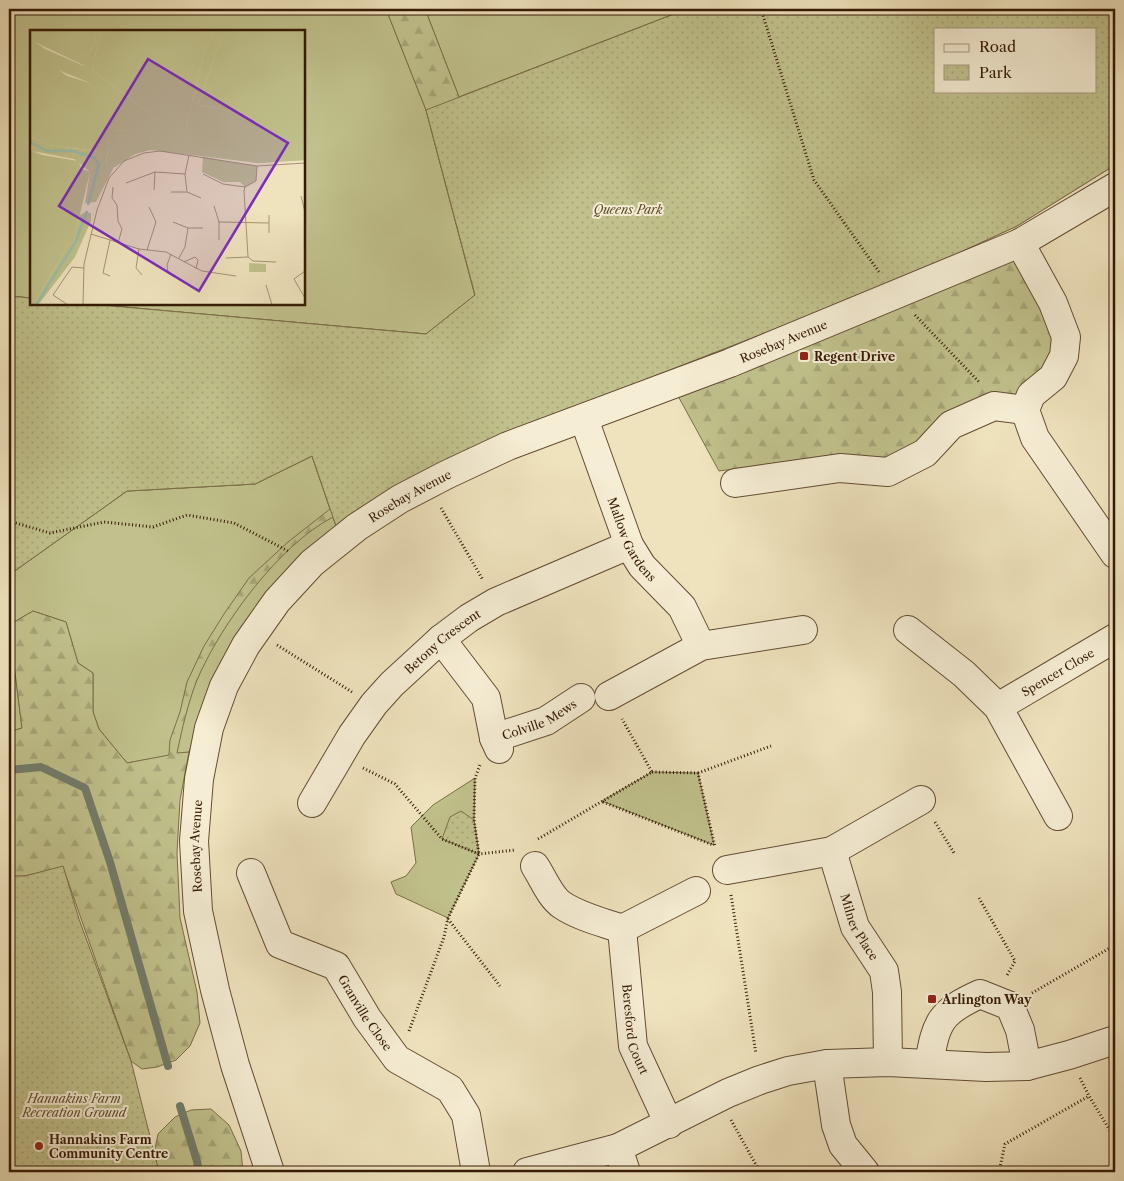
<svg xmlns="http://www.w3.org/2000/svg" width="1124" height="1181" font-family="'Libre Caslon Text',serif">
	<style>
		.grass { fill: #c0c18c; stroke: #7b6e49 }
		.forest { fill: url(#forest-firs); stroke: #7b6e49; fill-rule: evenodd }
		.park { fill: url(#park-dots); stroke: #7b6e49; fill-rule: evenodd }
		.lines { fill: none; stroke-linecap: round; stroke-linejoin: round }
		.stream { stroke: #727d6a; stroke-width: 8 }
		.minor-casing { stroke: #644c34; stroke-width: 30 }
		.path { stroke: #361a06; stroke-width: 3; stroke-dasharray: 1 2.5; stroke-linecap: butt }
		.minor { stroke: #f5edd4; stroke-width: 28 }
		.poi-dot { fill: #8f2418; stroke: #f5edd4; stroke-width: 2 }
		.labels { text-anchor: middle; dominant-baseline: central; stroke-width: 4; stroke-linejoin: round; paint-order: stroke }
		.park-label { font-size: 12px; font-style: italic; fill: #5f4c2e; stroke: #f5edd4 }
		.street-label { font-size: 12px; fill: #361a06; stroke: #f5edd4 }
		.poi-label { font-size: 12px; font-weight: bold; fill: #361a06; stroke: #f5edd4; text-anchor: start }
		.inset-river { fill: none; stroke: #9abfac; stroke-width: 2.5 }
		.inset-road { fill: none; stroke: #a59374; stroke-width: 1 }
		.view { fill: #7b2cbf; fill-opacity: 0.15; stroke: #7b2cbf; stroke-width: 2.5 }
		.inset-edge { fill: none; stroke: #361a06; stroke-width: 2.5 }
	</style>
	<defs>
		<pattern id="forest-firs" width="22" height="20" patternUnits="userSpaceOnUse" patternTransform="scale(1.25)"><rect width="22" height="20" fill="#c0c18c"/><path d="M5 1l3.5 6h-7zM16 11l3.5 6h-7z" fill="#a6a577"/></pattern>
		<pattern id="park-dots" width="8" height="8" patternUnits="userSpaceOnUse" patternTransform="scale(1.25)"><rect width="8" height="8" fill="#c0c18c"/><path d="M2 2h.1M6 6h.1" fill="none" stroke="#a6a577" stroke-width="1.8" stroke-linecap="round"/></pattern>
	</defs>
	<rect width="100%" height="100%" fill="#efe3bd"/>
	<filter id="stains"><feTurbulence type="fractalNoise" baseFrequency=".004" numOctaves="4"/><feColorMatrix values="0 0 0 0 .2 0 0 0 0 .09 0 0 0 0 .02 0 0 0 .5 -.17"/></filter>
	<radialGradient id="worn" r=".72"><stop offset=".6" stop-color="#630" stop-opacity="0"/><stop offset="1" stop-color="#630" stop-opacity=".3"/></radialGradient>
	<path class="grass" d="M9,9h377l40,101 49,186 -49,38 -336,-30h214v-273h-273v267l-22,-2z
		M425,9h262l-228,88z
		M312,456l24,70 -75,76 -48,79 -24,71 -62,11 -28,-34 -6,-17v-39l-15,-10 -12,-41 -33,-11 -24,14 13,103 -13,4v-157l118,-84 128,-7z
		M652,772l46,1 16,72 -112,-44z
		M475,778l-1,42 5,34 -31,64 -52,-24 -5,-12 15,-6 10,-13 -5,-36 22,-22z"/>
	<path class="forest" d="M386,9h39l34,88 228,-88h428v156l-98,61 -117,54 -391,153 -173,93 -3,-9c-54,28 -112,107 -136,163 -9,23 -15,49 -20,73l12,-1 -9,48 -3,53 3,65 17,74 3,31 -10,23 -14,14 -19,7 -15,2 -11,-8 -68,-194 -38,9h-16v-144l13,-4 -13,-103 24,-14 33,11 12,41 15,10v39l6,17 28,34 42,-8 1,-15 10,-28 7,-30 17,-36 20,-32 25,-36 39,-36 42,-33 -18,-53 -57,28 -128,7 -118,84v-279l22,2v6h59l336,30 49,-39 -49,-185zM935,29h160v62h-160z
		M1020,243l33,60v74l-141,72 -30,10 -70,-1 -93,13 -47,-86z
		M211,1109l18,16 12,26 2,21h-84l-5,-18 4,-20 17,-17 16,-7z"/>
	<path class="park" d="M687,9h428v156l-98,61 -117,54 -391,153 -173,93 -24,-70 -57,28 -128,7 -118,84v-279l22,2v6h59l336,30 49,-39 -49,-185zM935,29h160v62h-160z
		M461,811l13,9 5,34 -37,-15 8,-22z
		M63,866l16,53 52,142 28,111h-150v-296h16z"/>
	<g class="lines">
		<path class="stream" d="M9,770l32,-3 44,21 25,74 58,204
			M180,1106l17,55 2,11"/>
		<g class="minor-casing">
			<g id="minor">
				<path d="M1020,243l33,60 13,34 -2,19 -11,21 -22,18 -6,15 10,28 80,116"/>
				<path id="s1" d="M584,419l45,126 13,21 40,41 19,39"/>
				<path d="M735,483l105,-15 48,4 37,-19 26,-28 43,-19 31,4"/>
				<path d="M908,630l56,44 34,33 60,109"/>
				<path d="M441,639l45,59 8,40 5,11"/>
				<path d="M609,696l92,-50 102,-16"/>
				<path id="s2" d="M998,707l117,-69"/>
				<path id="s3" d="M494,738l52,-17 35,-23"/>
				<path id="s4" d="M312,803l40,-68 22,-31 18,-20 49,-45 28,-21 27,-16 133,-57"/>
				<path id="s5" d="M832,851l23,76 29,44 3,21 1,70"/>
				<path id="s6" d="M535,866c8,12 15,31 27,39 18,12 40,17 60,24l11,117 36,78"/>
				<path d="M727,870l105,-19 89,-51"/>
				<path id="s7" d="M251,873l29,71 56,22 31,52 30,41 53,30 16,26 10,57"/>
				<path d="M622,929l74,-38"/>
				<path d="M827,1064l9,61 7,20 22,27"/>
				<path d="M929,1064c7,-42 11,-52 51,-70l30,12 10,24 7,36"/>
				<path d="M618,1148l8,24"/>
				<path id="s8" d="M270,1172l-35,-107 -20,-75 -17,-79 -4,-70 5,-62 10,-51 15,-42 22,-41 31,-44 35,-38 45,-36 43,-28 46,-24 62,-29 222,-83 290,-120 95,-56"/>
				<path d="M527,1172l91,-24 110,-55 32,-13 28,-9 39,-7 61,-2 98,5 41,-1 42,-11 46,-15"/>
			</g>
		</g>
		<path class="path" d="M761,9l53,171 65,92
			M915,315l65,68
			M441,508l42,72
			M9,521l41,12 54,-11 49,5 34,-12 47,8 54,28
			M277,645l75,47
			M363,768l32,16 47,55 37,15 36,-4
			M652,772l46,1 17,74
			M698,773l73,-27
			M603,802l110,43
			M935,822l19,31
			M538,839l114,-67 -30,-53
			M731,895l25,159
			M979,898l36,63 -9,16
			M448,919l52,67
			M1032,993l83,-48
			M409,1031l35,-94 4,-19 31,-64 -5,-34 1,-42 5,-13
			M1080,1078l9,18 26,43
			M731,1120l29,52
			M999,1172l6,-28 84,-48"/>
		<use href="#minor" class="minor"/>
	</g>
	<g class="poi-dot">
		<rect x="799" y="351" width="10" height="10" rx="2.5"/>
		<rect x="927" y="994" width="10" height="10" rx="2.5"/>
		<circle cx="39" cy="1146" r="5"/>
	</g>
	<g class="labels">
		<g class="park-label">
			<text x="628" y="209">Queens Park</text>
			<text x="74" y="1098">Hannakins Farm<tspan x="74" dy="14">Recreation Ground</tspan></text>
		</g>
		<g class="street-label">
			<text stroke="none"><textPath href="#s8" startOffset="1176">Rosebay Avenue</textPath></text>
			<text stroke="none"><textPath href="#s8" startOffset="771">Rosebay Avenue</textPath></text>
			<text stroke="none"><textPath href="#s1" startOffset="130">Mallow Gardens</textPath></text>
			<text stroke="none"><textPath href="#s4" startOffset="210">Betony Crescent</textPath></text>
			<text stroke="none"><textPath href="#s2" startOffset="69">Spencer Close</textPath></text>
			<text stroke="none"><textPath href="#s3" startOffset="49">Colville Mews</textPath></text>
			<text stroke="none"><textPath href="#s8" startOffset="336">Rosebay Avenue</textPath></text>
			<text stroke="none"><textPath href="#s5" startOffset="81">Milner Place</textPath></text>
			<text stroke="none"><textPath href="#s7" startOffset="192">Granville Close</textPath></text>
			<text stroke="none"><textPath href="#s6" startOffset="214">Beresford Court</textPath></text>
		</g>
		<g class="poi-label">
			<text x="814" y="356">Regent Drive</text>
			<text x="942" y="999">Arlington Way</text>
			<text x="49" y="1139">Hannakins Farm<tspan x="49" dy="14">Community Centre</tspan></text>
		</g>
	</g>
	<g transform="translate(30 30)">
		<rect width="275" height="275" fill="#efe3bd"/>
		<path d="M5,0h59l2,11 -9,13 -2,12 -50,-24zM71,0h113l-10,23 -19,78 -9,2 -84,-63zM193,3l24,43 -9,36 -40,-7zM0,19l37,27 23,7 6,7 10,41 21,-1 25,9 -2,11 -15,4 -20,13 -9,-3 3,-23 -13,10 -48,-6 -18,-9zM219,233l17,1v8h-17z" fill="#c0c18c"/>
		<path d="M0,0h5v12l10,7 39,17 3,-12 9,-13 -2,-11h7l-9,40 84,63 9,-2 19,-78 10,-23h59l32,130 -47,3 -79,-12 -37,-2 -26,14 -20,39 -11,1 5,-31 -16,-13 -42,-8 -2,-15 18,9 47,6 7,-13h4l3,3 -3,22 6,3 17,-14 22,-5 1,-7 -25,-10 -21,1 -9,-2 -8,-8 7,-31 -6,-7 -39,-16 -21,-18zM193,3l3,6 -8,33 28,5 -8,35 -40,-7zM173,127l54,9 -1,15 -11,6 -5,-5h-17l-21,-10zM56,182l5,1v8l-16,36 -37,48h-5l35,-60 5,-3 7,-27z" fill="#c0c18c" fill-rule="evenodd"/>
		<path d="M188,0h87v130l-47,3 -108,-13 2,-11 -25,-9 -21,1 -17,-10 6,-28 9,-13 72,53 9,-2 8,-26 45,7 8,-35 -28,-5 8,-33zM0,120l12,5 36,6 4,8 8,3 -17,71 -5,2 -35,60h-3z" fill="#c0c18c"/>
		<path class="inset-river" d="M0,112l17,9h26l22,7 4,6 -11,41M6,275l40,-64 11,-30"/>
		<path class="inset-road" d="M227,136l-1,15 -11,6 -1,4 4,66 5,4 23,1M173,144l20,10 22,3M96,153l29,-11 30,2M83,157l-1,11 5,7 1,16 4,8 -4,14M124,160l1,-18M141,162h16l14,6M157,162l-2,-18 4,-19M271,166l4,16M184,176l5,16v18M239,185v18M143,192l15,6h15M189,192l50,1M61,204l48,15 27,3 36,19 34,5M109,219l-3,19 6,7M117,220l9,-28 -7,-15M141,224l-4,11 1,8 5,3M149,228l6,-11 3,-19M196,228l22,-1M154,232l11,-5 3,3 -2,9M275,241l-11,8 11,19M80,246l-7,-3 7,-33M236,255l6,20M38,275l-15,-10 19,-28 12,1M53,275l1,-41 13,-54 12,-32 15,-17 20,-8 16,-2 97,15 48,-3"/>
		<path class="view" d="M118,29l140,84 -89,148 -140,-85z"/>
		<rect width="275" height="275" class="inset-edge"/>
	</g>
	<rect width="1124" height="1181" fill="none" stroke="#efe3bd" stroke-width="30"/>
	<rect x="10" y="10" width="1104" height="1161" fill="none" stroke="#361a06" stroke-width="2.5"/>
	<rect x="15" y="15" width="1094" height="1151" fill="none" stroke="#361a06"/>
	<rect x="934" y="28" width="162" height="65" fill="#f5edd4" stroke="#a99982"/>
	<rect x="944" y="44" width="25" height="8" fill="#f5edd4" stroke="#a99982"/>
	<text x="979" y="52" font-size="15" fill="#361a06">Road</text>
	<rect x="944" y="65" width="25" height="15" fill="url(#park-dots)" stroke="#a99982"/>
	<text x="979" y="78" font-size="15" fill="#361a06">Park</text>
	<rect width="100%" height="100%" filter="url(#stains)"/>
	<rect width="100%" height="100%" fill="url(#worn)"/>
</svg>
